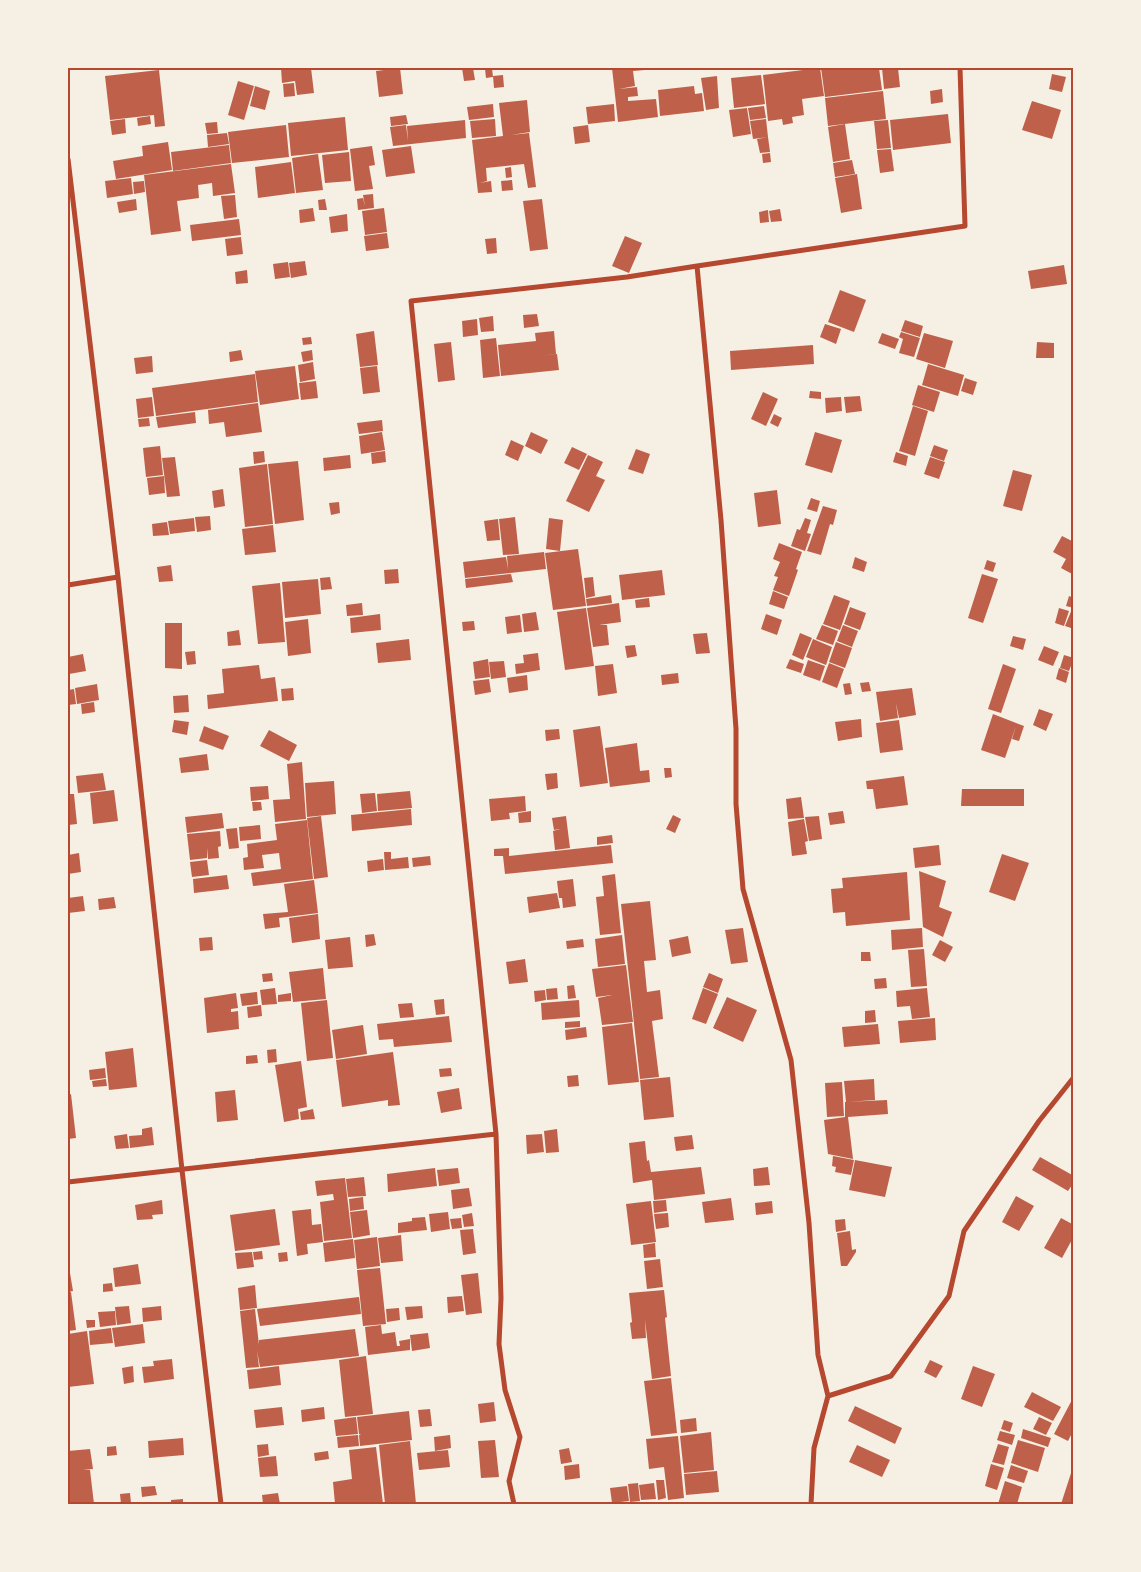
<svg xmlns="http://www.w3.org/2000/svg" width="1141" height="1572" font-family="Poppins,sans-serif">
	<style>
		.building { fill: #bf614a }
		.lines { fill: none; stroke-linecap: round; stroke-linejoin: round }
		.minor { stroke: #b5482f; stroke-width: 5 }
		.neatline { fill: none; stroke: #b5482f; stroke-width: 2 }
	</style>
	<rect width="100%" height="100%" fill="#f6efe4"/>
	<path class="building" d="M281,68h30l3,25 -17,2 -2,-14 -13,2z
		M383,68h17l3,26 -24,3 -3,-26 8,-1z
		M462,68h11l2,12 -11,1z
		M492,68l1,9 -7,1 -1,-9z
		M612,68h33v2l-12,1 2,15 -16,3 18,-2 1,9 -10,1v4l28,-2 2,18 -40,5z
		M819,68h1l4,28 -22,3 2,16 -12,2 1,6 -10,2 -1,-6 -14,2 -5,-46z
		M821,68h58l3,22 -57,7z
		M882,68h16l2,19 -16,2z
		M159,70l6,56 -10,1 -1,-12 -44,5 -5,-44z
		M1052,74l14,3 -4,15 -13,-3z
		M503,75l1,12 -10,1 -1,-12z
		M761,75l4,29 -31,4 -3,-30z
		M717,76l2,32 -13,2 -5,-32z
		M238,81l16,5 -10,34 -16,-5z
		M294,83l1,13 -11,1 -1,-13z
		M255,86l15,5 -5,19 -15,-4z
		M694,86l1,8 7,-1 2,18 -44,5 -2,-26z
		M942,89l1,13 -12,2 -1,-13z
		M883,91l3,28 -58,7 -3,-28z
		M527,100l3,32 -19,3 18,-2 7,54 -8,1 -4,-24 -38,4 1,13 -7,2 11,-2 1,11 -14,1 -6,-53 31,-4 -4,-33z
		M1032,101l29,9 -9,29 -30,-9z
		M493,104l1,13 -25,3 -2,-13z
		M614,104l1,17 -27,3 -2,-17z
		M764,106l2,12 -16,2 -2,-12z
		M747,108l4,26 -18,3 -4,-27z
		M948,114l3,29 -58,7 -3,-30z
		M406,115l2,9 -17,2 -1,-9z
		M150,116l1,8 -13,2 -1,-8z
		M345,117l3,33 -57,6 -3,-33z
		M125,119l1,14 -14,2 -2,-14z
		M495,119l1,17 -24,2 -2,-17z
		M766,119l2,18 -15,2 -3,-18z
		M465,120l1,18 -73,8 -3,-19 16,-2 2,16 -1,-15z
		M888,120l3,28 -14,1 -3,-28z
		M217,122l1,11 -11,1 -2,-11z
		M845,124l5,35 -17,3 -5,-35z
		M286,125l3,32 -57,6 -4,-31z
		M588,125l2,17 -15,2 -2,-17z
		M227,133l2,11 -21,3 -1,-12z
		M768,137l2,15 -10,1 -3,-14z
		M168,142l4,28 -56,9 -3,-18 30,-5 -1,-10z
		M229,145l2,18 -58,8 -2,-19z
		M372,146l3,19 -6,1 4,23 -18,2 -5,-42z
		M411,146l4,27 -29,4 -4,-27z
		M891,149l3,22 -14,2 -3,-23z
		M349,152l2,29 -26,2 -3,-28z
		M770,153l1,9 -8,1 -1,-9z
		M318,154l5,36 -27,3 -4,-35z
		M852,160l3,14 -20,3 -2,-14z
		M291,162l4,31 -37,5 -3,-31z
		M231,164l4,29 -22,3 -1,-13 -14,2 1,13 -22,3 4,30 -30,4 -7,-60z
		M511,167l1,10 -6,1 -1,-10z
		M857,174l5,35 -21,4 -6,-35z
		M131,178l2,16 -26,4 -2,-17z
		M512,180l1,10 -11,1 -1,-10z
		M144,181l1,11 -11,2 -1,-12z
		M373,194l1,14 -16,2 -1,-11 6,-1 2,8 -2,-11z
		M235,195l2,22 -13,2 -3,-23z
		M136,199l1,11 -18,3 -2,-11z
		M325,199l2,11h-8l-1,-10z
		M542,199l6,50 -18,2 -7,-50z
		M313,208l2,13 -15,2 -1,-13z
		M384,208l3,24 -22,3 -3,-24z
		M780,209l2,12 -11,1 -2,-11z
		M768,210l1,12 -9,1 -1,-11z
		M347,214l1,17 -17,2 -2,-16z
		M239,219l2,16 -49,6 -2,-16z
		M387,233l2,15 -23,3 -2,-15z
		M625,236l17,7 -13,30 -17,-7z
		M241,237l2,17 -16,2 -2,-17z
		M496,238l1,15 -10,1 -2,-15z
		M305,261l2,14 -16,3 -2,-15z
		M288,262l2,15 -15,2 -2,-15z
		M1064,265l3,19 -36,5 -3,-18z
		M247,270l1,13 -12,1 -1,-12z
		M840,290l26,10 -12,32 -26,-10z
		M537,314l2,12 -15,2 -1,-13z
		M493,316l1,15 -13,1 -2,-14z
		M477,319l1,16 -15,2 -1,-16z
		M905,320l18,6 -3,11 -19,-6z
		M825,324l16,5 -5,15 -16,-7z
		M374,331l4,34 -18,2 -4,-33z
		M554,331l2,23 -18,2 19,-2 2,16 -58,6 -3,-31 38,-4 -1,-8z
		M901,332l19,6 -6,19 -15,-4 4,-14 -4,-2z
		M882,333l17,6 -4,10 -17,-6z
		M924,333l29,8 -8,27 -29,-9z
		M311,337l1,7 -9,1 -1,-7z
		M496,338l4,38 -17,2 -3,-38z
		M451,342l4,38 -17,2 -4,-38z
		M1037,342l17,1v15h-18z
		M813,345l1,19 -83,6 -1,-19z
		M241,350l2,10 -13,2 -1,-10z
		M312,350l1,10 -10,2 -2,-10z
		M152,356l1,16 -17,2 -2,-16z
		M313,362l2,17 -15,3 -2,-17z
		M928,364l36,11 -6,21 -36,-11z
		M295,366l4,33 -39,6 -5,-34z
		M377,366l3,26 -17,2 -3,-26z
		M255,374l3,28 -102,14 -4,-28z
		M965,378l12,4 -4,13 -12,-4z
		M316,381l2,17 -17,2 -2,-17z
		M918,385l22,7 -6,20 -22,-7z
		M810,391l11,1v7l-12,-1z
		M763,392l15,7 -12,27 -15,-7z
		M860,396l2,15 -16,2 -2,-16z
		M152,397l2,19 -16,2 -2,-19z
		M841,397l1,14 -16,2 -1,-15z
		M258,403l4,29 -36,5 -2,-15 -15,2 -1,-14z
		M913,406l15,5 -9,31 -10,-3 10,3 -4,14 -16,-5z
		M195,412l1,11 -38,5 -2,-11z
		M774,414l8,4 -4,9 -8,-4z
		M149,418l1,8 -11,1 -1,-8z
		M382,420l1,11 -24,3 -2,-11z
		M382,432l3,18 -24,4 -2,-18z
		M531,432l17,8 -7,14 -16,-8z
		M815,432l27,8 -10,33 -27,-8z
		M511,440l13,6 -6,15 -13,-6z
		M934,445l14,5 -4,11 -14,-5z
		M160,446l3,29 -17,2 -3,-29z
		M572,447l15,7 -8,16 -15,-7z
		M636,449l14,5 -7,20 -15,-5z
		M264,451l1,11 -11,2 -1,-12z
		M385,451l1,11 -14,2 -1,-11z
		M896,452l12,4 -2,10 -13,-4z
		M350,455l1,13 -27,3 -1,-13z
		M588,455l15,7 -7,14 9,4 -16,32 -23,-11z
		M175,457l5,39 -13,1 -5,-39z
		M930,457l15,5 -6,17 -15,-5z
		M298,461l6,59 -29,4 -7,-60z
		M267,464l6,60 -28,3 -6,-59z
		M1013,470l19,5 -10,36 -19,-5z
		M164,476l1,17 -16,2 -2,-17z
		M223,489l2,17 -11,2 -2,-17z
		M777,490l4,34 -23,3 -4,-34z
		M811,498l9,3 -3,11 -10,-3z
		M339,502l1,11 -9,2 -2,-12z
		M823,506l14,4 -4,15 -3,-1 -9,31 -14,-4z
		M210,516l1,14 -14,2 -2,-15z
		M515,517l4,37 -16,1 -4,-36z
		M194,518l1,13 -25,3 -2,-13z
		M549,518l14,2 -3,31 -14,-2z
		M805,518l6,2 -4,13 4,1 -6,17 -14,-5 6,-17 3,1z
		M498,519l2,21 -13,1 -3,-20z
		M167,522l2,13 -16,1 -1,-12z
		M273,525l3,27 -31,3 -3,-26z
		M1062,536l12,6v33l-13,-7 5,-9 -13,-7z
		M779,543l23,9 -6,17 2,1 -9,26 -16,-6 5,-13 -4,-1 6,-14 -7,-3z
		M578,549l8,57 -33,4 -8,-57z
		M544,552l2,17 -81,9 -2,-16 43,-5 2,12 -1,-13z
		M855,557l12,5 -3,10 -12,-4z
		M987,560l9,3 -3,9 -9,-3z
		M171,565l2,16 -14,1 -2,-15z
		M398,569l1,14 -14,1 -1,-14z
		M662,570l3,25 -43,5 -3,-25z
		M511,574l2,8 -47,6 -1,-9z
		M982,574l16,5 -15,44 -15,-5z
		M330,577l2,12 -11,1 -1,-12z
		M593,577l2,19 -9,2 -2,-20z
		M318,579l3,35 -36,4 -3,-36z
		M280,583l5,59 -27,2 -6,-58z
		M773,591l15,6 -4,12 -15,-5z
		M611,595l1,8 -25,3 -1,-7z
		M834,595l16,6 -10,29 -17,-6z
		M1069,596l5,2v10l-8,-2z
		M649,598l1,9 -14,1 -1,-8z
		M362,603l1,12 -16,1 -1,-11z
		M619,603l2,19 -22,3h8l2,20 -16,2 -6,-39z
		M850,607l16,6 -6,17 -16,-6z
		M586,608l8,58 -29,4 -8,-58z
		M1059,608l10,3 -5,15 -9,-3z
		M1072,609l2,1v19l-9,-3z
		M536,612l3,18 -15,2 -2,-18z
		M380,614l1,16 -30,3 -1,-15z
		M766,614l16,6 -5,15 -16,-6z
		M520,615l2,17 -15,2 -2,-17z
		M308,619l3,34 -23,3 -3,-34z
		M474,621l1,9 -12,1 -1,-9z
		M165,623h17v46l-17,-1z
		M822,625l16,6 -5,14 -17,-6z
		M843,625l15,6 -6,16 -15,-6z
		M239,630l2,15 -13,1 -1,-14z
		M707,633l3,20 -14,1 -3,-20z
		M800,633l12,5 -9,22 -11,-5z
		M1013,636l13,3 -3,11 -13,-4z
		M409,639l2,21 -33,3 -2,-20z
		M813,639l19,8 -6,18 -20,-8z
		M836,642l16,6 -7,20 -16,-6z
		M635,645l2,11 -10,2 -2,-12z
		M1044,646l15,6 -6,14 -15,-6z
		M195,651l1,13 -9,1 -2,-13z
		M538,653l2,17 -24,4 -1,-10 9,-1 -1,-8z
		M83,654l3,17 -17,3 -1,-17z
		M1064,655l10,3 -5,13 -9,-3z
		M488,659l2,18 -15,2 -2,-17z
		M790,659l14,5 -3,9 -15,-5z
		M808,660l17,6 -5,15 -17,-6z
		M504,661l2,16 -15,2 -2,-17z
		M829,663l15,6 -7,19 -15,-6z
		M613,664l4,29 -19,3 -3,-30z
		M1003,664l13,5 -15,44 -13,-4z
		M259,665l2,14 14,-2 3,24 -70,8 -1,-14 17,-2 -2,-24z
		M1059,668l10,4 -3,11 -10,-4z
		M678,673l1,10 -17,2 -1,-10z
		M527,675l1,15 -19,3 -2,-15z
		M489,679l2,13 -16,3 -2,-14z
		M869,682l2,9 -9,1 -2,-9z
		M850,683l2,11 -7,1 -2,-11z
		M97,684l2,16 -22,4 -2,-16z
		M293,688l1,12 -12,1 -1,-12z
		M912,688l4,27 -17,3 -3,-15 2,15 -18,3 -4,-29z
		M74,689l2,15 -8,1v-15z
		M188,695l1,17 -15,1 -1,-17z
		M94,702l1,10 -13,2 -1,-10z
		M1039,709l14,5 -7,17 -13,-6z
		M993,714l31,12 -5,15 -7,-2 4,-13 -11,32 -24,-8z
		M861,719l1,18 -24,4 -3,-19z
		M174,720l15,2 -2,13 -15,-3z
		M899,720l4,30 -23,3 -4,-30z
		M204,726l25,10 -6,14 -24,-9z
		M600,726l8,57 -28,4 -7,-57z
		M559,729l1,10 -14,2 -1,-11z
		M269,730l28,15 -8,16 -29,-15z
		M637,743l3,28 9,-1 1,12 -40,5 -5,-39z
		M207,754l2,16 -28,3 -2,-15z
		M302,762l4,57 -31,3 -2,-22 17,-1 -3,-35z
		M664,768h7l1,9 -7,1z
		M103,773l3,17 -28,3 -2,-17z
		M557,773l1,15 -11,2 -2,-16z
		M904,776l4,29 -32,4 -3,-20h-6l-1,-8z
		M334,781l2,33 -29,3 -2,-34z
		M268,786l1,13 -18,2 -1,-14z
		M962,789h62v17h-63z
		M114,790l4,31 -25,3 -3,-31z
		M410,791l2,17 -34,3 -1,-17z
		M375,793l2,18 -15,2 -2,-19z
		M68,794h6l3,30 -9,1z
		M525,796l1,15 -17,2 1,6 -19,2 -2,-22z
		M801,797l3,21 -16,1 -2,-20z
		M252,802h9l1,8 -9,1z
		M411,809l1,16 -60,6 -1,-16z
		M531,811v11l-12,1 -1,-10z
		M843,811l2,12 -15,2 -2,-12z
		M222,813l2,15 -37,5 -2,-16z
		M673,815l8,4 -6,14 -9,-4z
		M321,816l7,61 -14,2 -7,-61z
		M566,816l4,32 -15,2 -2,-19 7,-2 -6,1 -2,-12z
		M819,816l3,23 -13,2 -4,-24z
		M804,819l4,22 -3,1 2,12 -15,2 -4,-34z
		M307,820l6,59 -60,7 -2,-13 30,-4 -2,-16 -17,2 2,13 -20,2 -1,-12 5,-1 -1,-13 30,-4 -2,-16z
		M260,825l1,14 -21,2 -1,-14z
		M237,828l2,20 -10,1 -3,-20z
		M220,831l1,15 -3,1 1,11 -11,1 -1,-11v10l-17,2 -3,-26z
		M612,835l1,8 -16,2v-8z
		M611,845l2,18 -108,11 -2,-18h-9v-7l15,-1v8z
		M939,845l2,20 -26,3 -2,-20z
		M384,852h7v7l17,-2 1,11 -24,2z
		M79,853l2,19 -13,2v-19z
		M1002,854l27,9 -14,38 -26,-9z
		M430,856l1,9 -18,2 -1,-9z
		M383,859l1,11 -16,2 -1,-11z
		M207,860l2,15 -17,2 -2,-15z
		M919,871l27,10 -7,26 13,5 -9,25 -20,-10z
		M907,872l3,48 -64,6 -1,-14 -12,1 -2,-24 12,-1 -1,-10z
		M615,874l6,59 -21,2 -4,-38 8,-1 -2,-20z
		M227,875l2,14 -35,4 -1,-14z
		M573,879l3,27 -13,2 -1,-10h-3l-2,-17z
		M314,880l4,33 -39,5 1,9 -15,2 -2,-15 25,-2 -4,-28z
		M557,893l3,15 -31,5 -2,-16z
		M83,896l2,15 -17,2v-15z
		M114,897l2,11 -17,2 -1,-11z
		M650,901l6,59 -12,1 3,31 13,-2 3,29 -11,2 7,56 -19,2 -19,-175z
		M318,914l2,25 -28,4 -3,-25z
		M743,928l5,34 -17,2 -6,-34z
		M922,928l1,19 -31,3 -1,-20z
		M374,934l2,11 -10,2 -1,-12z
		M622,935l3,29 -27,3 -3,-28z
		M688,936l3,17 -19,4 -3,-17z
		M212,937l1,13 -13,1 -1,-13z
		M350,937l3,30 -25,2 -3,-29z
		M583,939l1,8 -17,2 -1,-8z
		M940,940l13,7 -8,15 -13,-7z
		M924,949l3,37 -16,1 -3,-37z
		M861,952h9l1,9h-10z
		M525,959l3,23 -19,2 -3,-22z
		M626,965l7,57 -31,3 -4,-27 14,-3 -16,2 -4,-28z
		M323,968l3,31 -33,3 -4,-30z
		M272,973l1,8 -10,1 -1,-8z
		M709,973l14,6 -5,14 -15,-6z
		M886,978l1,10 -12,1 -1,-10z
		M574,985l2,13 -8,1 -1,-13z
		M275,988l2,16 -15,1 -2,-15z
		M557,988l1,11 -11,1 -1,-11z
		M703,988l15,6 -12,30 -14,-5z
		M927,988l3,29 -18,2 -2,-13 -13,1 -1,-16z
		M545,990l1,10 -11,2 -1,-11z
		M257,992l1,12 -16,2 -2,-12z
		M236,993l2,15 -7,1v3l7,-1 1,18 -32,4 -3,-35z
		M291,993v8l-13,1v-7z
		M727,997l30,13 -14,32 -30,-14z
		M444,999l1,15 -9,1 -2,-15z
		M327,1000l6,58 -26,3 -6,-58z
		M579,1000l1,17 -38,3 -1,-17z
		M412,1003l2,14 -14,1 -2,-14z
		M261,1005l1,11 -14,2 -1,-11z
		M875,1010l1,12 -11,1v-12z
		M449,1016l3,26 -58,5 -1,-8 -14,1 -2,-16z
		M935,1018l1,22 -36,3 -2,-22z
		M580,1021v6l-15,1v-6z
		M632,1023l7,59 -31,3 -6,-58z
		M878,1024l2,20 -36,3 -2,-20z
		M363,1025l4,29 -31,5 -4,-29z
		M586,1027l1,10 -21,3 -1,-10z
		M133,1048l4,39 -28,3 -4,-38z
		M276,1049l1,13 -9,1 -1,-13z
		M393,1052l7,53 -12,1v-6l-46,7 -6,-47z
		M257,1055l1,8 -12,1v-8z
		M301,1061l6,46 -9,2 1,10 -15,3 -9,-57z
		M105,1068l1,10 -16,2 -1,-10z
		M451,1068l1,8 -12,1 -1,-8z
		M578,1075l1,11 -11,1 -1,-11z
		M670,1077l4,40 -30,3 -4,-40z
		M106,1079l1,7 -14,1 -1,-6z
		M874,1079l1,21 -29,2 -2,-21z
		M842,1082l2,34 -17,1 -2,-34z
		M459,1088l3,21 -21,4 -4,-21z
		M235,1090l3,30 -21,2 -2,-30z
		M71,1094l5,44 -8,1v-44z
		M887,1100l1,14 -40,3 5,42 -25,-5 -4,-34 21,-3v-15z
		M313,1109l2,10 -14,1 -1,-8z
		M152,1127l2,18 -24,3 -1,-12 13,-1v-6z
		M557,1129l2,23 -13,1 -2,-22z
		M127,1134l2,14 -13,1 -2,-13z
		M542,1134l2,18 -17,2 -1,-19z
		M692,1135l2,14 -18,2 -2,-14z
		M645,1141l2,20 2,-1 2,12 50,-5 4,27 -51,6 -2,-20 -19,3 -4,-40z
		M833,1156l21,4 -3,15 -16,-3 1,-5 -4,-1z
		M1040,1157l34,19v6l-6,9 -36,-21z
		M855,1160l37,7 -7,30 -36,-7z
		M768,1167l2,18 -16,1 -1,-17z
		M435,1168l2,18 -49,6 -1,-18z
		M458,1168l2,15 -21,3 -2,-16z
		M364,1177l2,19 -18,1 -2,-18z
		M345,1178l7,60 -28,3 -4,-39 14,-2 -1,-6 -16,2 -2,-15z
		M469,1188l3,18 -19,3 -2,-19z
		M1016,1196l18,10 -15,25 -17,-9z
		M363,1197l1,12 -14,2 -1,-12z
		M731,1198l3,22 -29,3 -3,-21z
		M162,1200l1,14 -11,1 1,4 -16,1 -2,-15z
		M666,1200l1,11 -13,2 -1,-12z
		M651,1201l5,41 -25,3 -5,-41z
		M772,1201l1,12 -17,2 -1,-12z
		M275,1209l5,36 -45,6 -5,-36z
		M311,1209l1,16 9,-1 2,18 -16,2 1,10 -11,2 -5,-45z
		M367,1210l3,25 -17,3 -3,-26z
		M448,1212l2,17 -19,3 -2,-18z
		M472,1213l2,13 -10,1 -2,-12z
		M668,1213l1,14 -13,2 -2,-15z
		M425,1217l2,13 -29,3v-10l14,-2v-3z
		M461,1218l1,10 -10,1 -2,-10z
		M1061,1218l13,7v11l-12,22 -18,-10z
		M845,1219l1,11 -10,2 -1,-12z
		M473,1229l3,24 -13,2 -3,-25z
		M850,1231l2,19 4,-1v3l-9,14h-6l-4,-33z
		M401,1235l2,26 -22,2 -3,-25z
		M377,1237l3,29 -23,3 -3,-29z
		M353,1239l2,19 -30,4 -2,-19z
		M655,1243l1,14 -12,1 -1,-13z
		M262,1251l1,8 -9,1 -1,-8z
		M252,1252l2,15 -17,2 -2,-16z
		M287,1252l1,9 -9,1 -1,-9z
		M660,1259l3,28 -16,2 -3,-28z
		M138,1264l3,20 -26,3 -2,-19z
		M380,1268l6,56 -23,2 -6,-56z
		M68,1273h2l3,18 -5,1z
		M478,1273l4,40 -16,2 -5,-40z
		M112,1283l1,8 -10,1v-8z
		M255,1285l2,23 -17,2 -2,-22z
		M664,1290l3,27 -2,1 6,58 -19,3 -7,-59 1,18 -14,1 -2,-16 2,-1 -3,-29z
		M71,1292l5,38 -8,1v-38z
		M462,1296l2,15 -16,2 -1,-16z
		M359,1297l2,17 -101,12 -3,-17z
		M129,1306l2,17 -14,2 -2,-18z
		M161,1306l1,14 -19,2 -1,-14z
		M422,1306l1,12 -16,2 -2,-13z
		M399,1308l1,12 -13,2 -1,-13z
		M255,1309l4,36v-5l96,-11 4,27 -99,11 -3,-16 2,16 -13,1 -6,-57z
		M115,1311l1,14 -16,2 -2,-15z
		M86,1320h9v7l-8,1z
		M143,1324l2,19 -30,4 -3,-19z
		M381,1325l1,9 13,-2 2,14h3l-1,-5 11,-2v11l-42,5 -3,-28z
		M111,1328l2,15 -23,2 -1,-14z
		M87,1331l7,53 -26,3v-53z
		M428,1333l2,15 -18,3 -2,-16z
		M366,1356l7,58 -28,3 -6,-57z
		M172,1359l2,20 -30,4 -2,-16 12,-1 -1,-5z
		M930,1360l13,6 -7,12 -12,-6z
		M133,1366l1,16 -10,2 -2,-16z
		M279,1366l2,19 -32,4 -2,-19z
		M973,1366l22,8 -13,33 -21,-8z
		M671,1378l6,55 -26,3 -7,-55z
		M1032,1392l29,15 -8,14 -29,-14z
		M1074,1396v33l-6,12 -14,-7z
		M494,1402l2,19 -16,2 -2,-19z
		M855,1406l47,22 -7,16 -47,-23z
		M282,1407l2,18 -28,3 -2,-18z
		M324,1407l1,12 -23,3 -1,-12z
		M430,1409l2,17 -12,1 -2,-17z
		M409,1411l3,29 -52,6 -1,-11 2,-1h-2l-2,-17z
		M356,1417l2,17 -22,2 -2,-16z
		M1039,1417l13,6 -6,12 -13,-6z
		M696,1418l1,13 -16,2 -1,-13z
		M1004,1420l9,3 -3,9 -9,-3z
		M1023,1429l28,9 -3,9 -27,-9z
		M1000,1431l15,4 -3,10 -15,-5z
		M711,1432l3,38 -30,3 -4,-37z
		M358,1435l1,11 -21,2 -1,-11z
		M450,1435l1,13 -16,3 -1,-14z
		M678,1436l6,62 -16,2 -4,-33 -15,2 -3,-30z
		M183,1438l1,17 -35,3 -1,-17z
		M495,1440l4,37 -18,1 -3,-37z
		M1018,1440l27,8 -7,24 -27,-9z
		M410,1441l6,63h-31l-6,-59z
		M268,1444l1,11 -11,2 -1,-12z
		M998,1444l11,3 -5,18 -12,-3z
		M857,1445l33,15 -8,17 -33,-15z
		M116,1446l1,9 -10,1v-9z
		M376,1447l7,57h-48l-2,-22 19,-3 -3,-29z
		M569,1448l3,14 -11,2 -2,-14z
		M90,1449l3,20 -10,1h7l4,34h-26v-53z
		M448,1450l2,17 -31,3 -2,-17z
		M328,1451l1,8 -14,2 -1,-8z
		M276,1456l2,20 -18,1 -2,-19z
		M579,1464l1,14 -15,2 -1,-14z
		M991,1464l13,4 -7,22 -12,-4z
		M1011,1465l17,6 -4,12 -17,-5z
		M1073,1467l1,37h-13z
		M717,1471l2,21 -33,3 -2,-21z
		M656,1480h8l2,18 -8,2z
		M1005,1481l17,6 -5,17h-19z
		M638,1483l2,18 -10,1 -2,-18z
		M654,1483l2,16 -15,1 -2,-15z
		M155,1486l2,9 -15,2 -1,-10z
		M627,1486l2,15 -17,2 -2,-15z
		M130,1493l1,10 -10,1 -1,-10z
		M278,1493l2,11h-17l-1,-9z
		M183,1499v5h-12v-4z"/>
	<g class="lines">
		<path class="minor" d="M68,159l50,418 64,593 39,334
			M68,585l50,-8
			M68,1182l428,-48
			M828,1396l63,-20 58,-80 15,-65 75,-110 35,-44
			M514,1504l-5,-23 11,-44 -15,-47 -6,-46 2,-46 -5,-164 -85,-833 216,-24 70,-11
			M811,1504l3,-56 14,-52 -10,-41 -9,-132 -18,-163 -48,-171 -7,-85v-75l-15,-209 -24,-254 268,-40 -5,-158"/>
	</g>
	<rect width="1141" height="1572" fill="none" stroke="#f6efe4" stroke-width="138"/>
	<rect x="69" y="69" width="1003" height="1434" class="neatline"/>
</svg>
